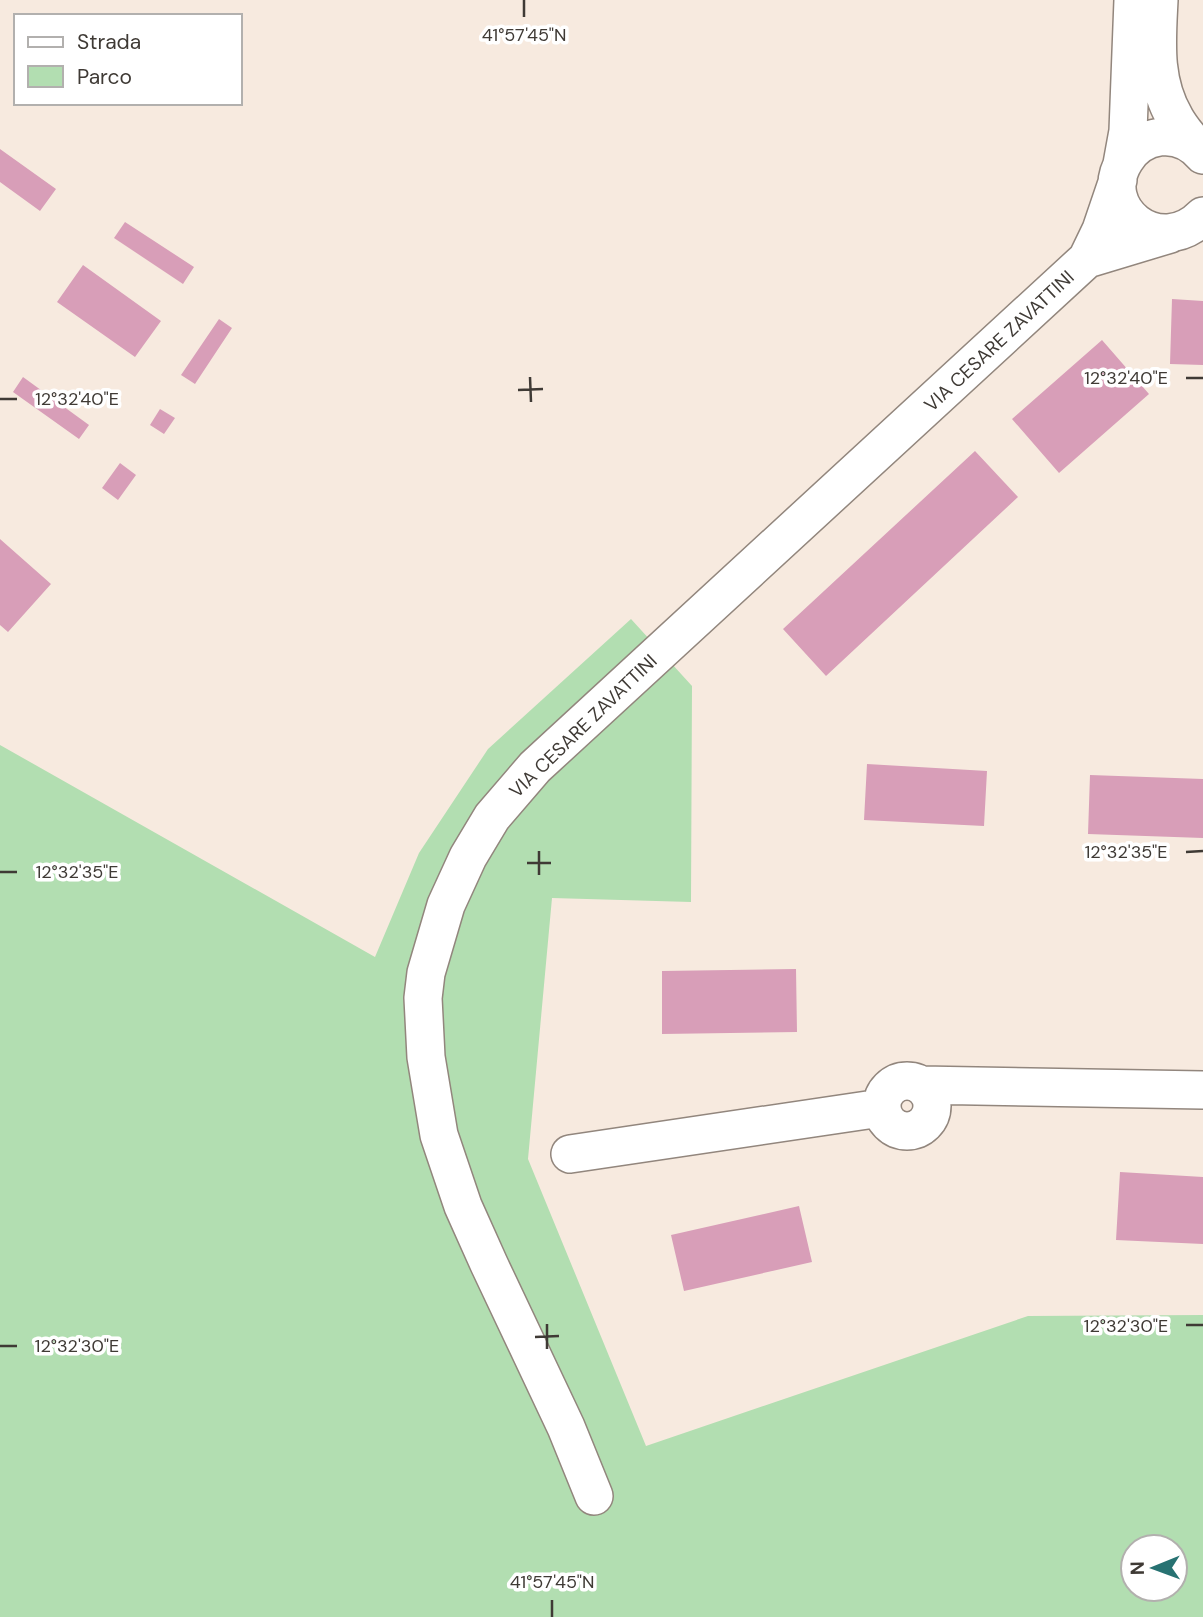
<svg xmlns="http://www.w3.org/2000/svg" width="1203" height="1617" font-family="'DM Sans',sans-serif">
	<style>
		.green { fill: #b2deb1; fill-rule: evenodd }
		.building { fill: #d89eb8 }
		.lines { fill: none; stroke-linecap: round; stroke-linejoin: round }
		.minor-casing { stroke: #92867d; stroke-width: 40 }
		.minor { stroke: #fff; stroke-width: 37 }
		.ticks { fill: none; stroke: #3f3a35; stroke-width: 2.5 }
		.labels { text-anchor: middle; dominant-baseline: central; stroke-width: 7; stroke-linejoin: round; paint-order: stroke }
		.street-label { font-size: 19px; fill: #3f3a35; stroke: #fff }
		.ticks-label { font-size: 18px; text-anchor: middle; fill: #3f3a35; stroke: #fff; stroke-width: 7; stroke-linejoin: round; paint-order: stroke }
	</style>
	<rect width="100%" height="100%" fill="#f7eadf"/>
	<path class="green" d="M631,619l61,67 -1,216 -139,-4 -24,261 118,287 382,-130 175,-1v302h-1203v-872l375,212 44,-104 69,-104zM1133,1547h42v42h-42z"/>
	<path class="building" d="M0,149l56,40 -16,22 -40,-29z
		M125,222l69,45 -11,17 -69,-46z
		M83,265l78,56 -26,36 -78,-55z
		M1172,299l31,2v64l-33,-1z
		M219,319l13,9 -37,56 -14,-9z
		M1102,340l47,54 -90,79 -47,-54z
		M23,377l66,48 -10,14 -66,-47z
		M160,409l15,9 -11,16 -14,-9z
		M975,451l43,46 -192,179 -43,-47z
		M120,463l16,12 -18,25 -16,-12z
		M0,539l51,45 -43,48 -8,-7z
		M867,764l120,7 -3,55 -120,-6z
		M1090,775l113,4v59l-115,-4z
		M796,969l1,63 -135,2v-63z
		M1120,1172l83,5v67l-87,-4z
		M799,1206l13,56 -128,29 -13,-56z"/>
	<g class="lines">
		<g class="minor-casing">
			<path id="minor" d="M1159,0c-2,41 -6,81 16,118 6,11 15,21 23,31
				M1203,155c-11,-13 -26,-20 -43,-18 -15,2 -27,10 -35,23 -31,48 34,101 78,56
				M1122,164l6,-33 5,-131
				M1118,180l-17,50 -14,29 83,-25
				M882 1106a25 25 0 1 1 50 0a25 25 0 1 1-50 0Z
				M921,1085l282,5
				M570,1154l311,-46
				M594,1496l-28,-69 -77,-163 -26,-58 -24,-71 -13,-78 -3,-59 3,-25 20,-68 22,-48 24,-40 43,-50 552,-508"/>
		</g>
		<use href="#minor" class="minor"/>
	</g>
	<path class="ticks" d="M524,0v17M530,377l1,25M1186,378h17M518,390l25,-1M0,399h17M539,851v24M1186,852l17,-1M527,863h24M0,872h17M547,1324v25M1186,1325h17M535,1337l24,-1M0,1346h17M552,1600v17"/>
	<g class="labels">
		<g class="street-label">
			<text transform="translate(999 341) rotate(-43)">VIA CESARE ZAVATTINI</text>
			<text transform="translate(583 726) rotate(-44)">VIA CESARE ZAVATTINI</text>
		</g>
	</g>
	<g class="ticks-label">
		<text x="524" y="41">41°57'45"N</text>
		<text x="1126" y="384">12°32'40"E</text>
		<text x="77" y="405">12°32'40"E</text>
		<text x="1126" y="858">12°32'35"E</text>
		<text x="77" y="878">12°32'35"E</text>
		<text x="1126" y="1332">12°32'30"E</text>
		<text x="77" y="1352">12°32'30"E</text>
		<text x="552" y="1588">41°57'45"N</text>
	</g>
	<rect x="14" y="14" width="228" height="91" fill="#ffffff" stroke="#b2b0ae" stroke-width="2"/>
	<rect x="28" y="37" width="35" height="10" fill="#ffffff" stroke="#b2b0ae" stroke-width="2"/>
	<text x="77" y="49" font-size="21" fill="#3f3a35">Strada</text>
	<rect x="28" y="66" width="35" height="21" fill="#b2deb1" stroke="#b2b0ae" stroke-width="2"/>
	<text x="77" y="84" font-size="21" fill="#3f3a35">Parco</text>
	<g transform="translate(1154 1568) rotate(269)"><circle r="33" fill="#ffffff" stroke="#b2b0ae" stroke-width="2"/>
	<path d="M0-5L12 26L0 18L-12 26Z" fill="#277272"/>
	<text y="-10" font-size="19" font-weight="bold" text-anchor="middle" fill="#3f3a35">N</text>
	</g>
</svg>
